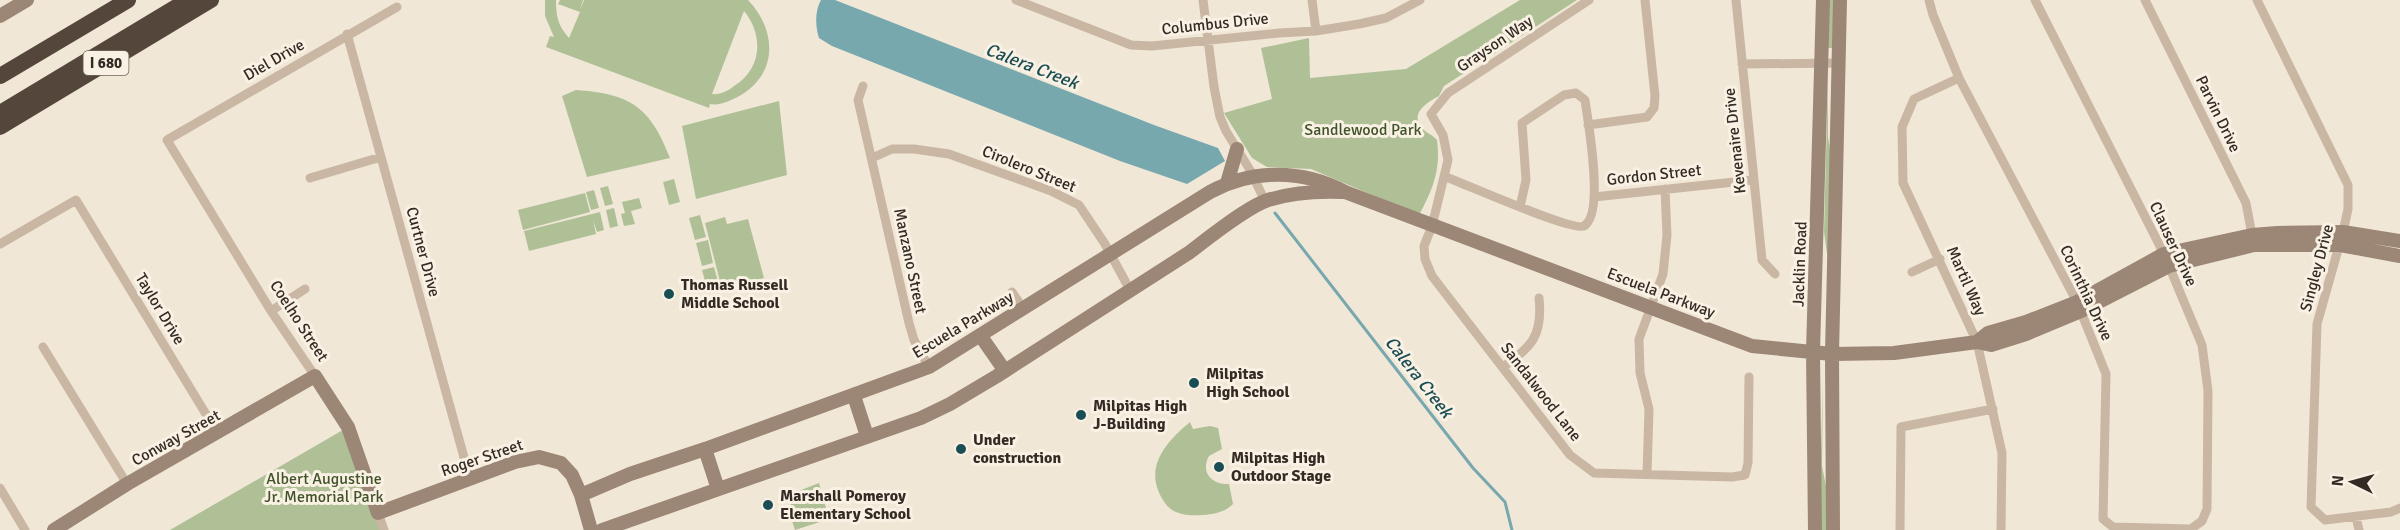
<svg xmlns="http://www.w3.org/2000/svg" width="2400" height="530" font-family="Signika,sans-serif">
	<style>
		.green { fill: #afc097; fill-rule: evenodd }
		.water { fill: #76a8ae }
		.lines { fill: none; stroke-linecap: round; stroke-linejoin: round }
		.stream { stroke: #76a8ae; stroke-width: 3 }
		.street { stroke: #c9b7a3; stroke-width: 9 }
		.secondary { stroke: #9c8675; stroke-width: 14 }
		.highway { stroke: #55463c; stroke-width: 16 }
		.poi-dot { fill: #1b4d55; stroke: #f9f1e3; stroke-width: 2 }
		.labels { text-anchor: middle; dominant-baseline: central; stroke-width: 6; stroke-linejoin: round; paint-order: stroke }
		.shield { fill: #f9f1e3; stroke: #6f665e; stroke-width: 1.5 }
		.shield-label { font-size: 15px; font-weight: bold; fill: #342b25 }
		.street-label { font-size: 16px; fill: #342b25; stroke: #f9f1e3 }
		.park-label { font-size: 16px; fill: #405229; stroke: #f9f1e3 }
		.poi-label { font-size: 16px; font-weight: bold; fill: #342b25; stroke: #f9f1e3; text-anchor: start }
		.water-label { font-size: 18px; font-style: italic; fill: #1b4d55; stroke: #f9f1e3 }
	</style>
	<rect width="100%" height="100%" fill="#f1e7d7"/>
	<path class="green" d="M545,0h11c0,16 2,26 13,38l11,-26 -22,-8 2,-4h23l-3,10 4,-10h164c28,29 31,72 -7,95 -9,5 -20,11 -31,9l-1,4 -163,-61 4,-11 4,1 -9,-21zM744,11c20,24 18,58 -10,75 -6,5 -14,9 -22,8z
		M1520,0h57l-133,86 -5,10c-11,6 -30,17 -17,32 4,5 11,7 15,12 4,30 -4,49 -18,75l-108,-46 -44,-2 -15,-9 -28,-45 48,-14 -11,-51 48,-10 1,40 96,-9z
		M1828,0h7l-2,48h-5z
		M1828,80v57l3,18 -2,113 -5,-36z
		M576,90c54,4 74,16 94,68l-83,19 -25,-81z
		M779,101l8,74 -91,24 -14,-73z
		M674,179l6,23 -11,3 -6,-23z
		M608,186l5,18 -8,2 -5,-18z
		M594,190l5,18 -8,2 -5,-18z
		M585,193l5,19 -67,18 -5,-20z
		M639,198l3,10 -11,3 4,13 -11,2 -3,-12 4,-1 -3,-11z
		M614,208l4,18 -8,2 -4,-18z
		M600,212l4,18 -7,2 -4,-12 3,14 -67,17 -5,-20z
		M700,215l6,22 -11,3 -6,-22z
		M725,217l2,7 21,-5 16,59 -42,11 -17,-66z
		M708,240l5,23 -11,3 -6,-23z
		M714,267l6,22 -12,3 -6,-22z
		M1823,377l-1,89 4,20v44h-7z
		M1190,422l3,7 17,-3 8,2 4,21 -13,7c-9,16 3,29 20,28l4,20c-8,8 -18,10 -30,11 -16,1 -32,0 -40,-15 -20,-32 2,-57 27,-78z
		M348,427l36,103h-214z
		M819,483l10,36 -34,11 -8,-24 12,-5 -3,-9z"/>
	<path class="water" d="M821,0h14l319,125 64,23 7,13 -38,23 -67,-23 -288,-115 -13,-8c-4,-12 -4,-28 2,-38z"/>
	<g class="lines">
		<path class="stream" d="M1275,213l198,255 32,34 7,28"/>
		<path class="street" d="M1016,0l115,45 21,1 127,-13 37,-2 43,-7 27,-6 34,-18
			M1203,0l11,87 6,30 6,14 24,39 15,31
			M1312,0l4,31
			M1589,0l-141,93 -17,21 12,21 5,25 -16,66 -8,20 1,13 7,17 138,179 24,18 138,4 13,-2 3,-12 1,-86
			M1736,0l26,260 13,14
			M1929,0l4,15 26,63 118,224 29,72 -3,145 10,8 78,2 11,-8 5,-12 1,-118 -6,-46 -38,-91 -129,-254
			M2145,0l101,203 7,37
			M2257,0l91,185v24l-5,23 -26,92 -6,183 14,13 66,-8 9,-4
			M347,34l123,445
			M1742,64l97,-1
			M1959,78l-45,21 -12,28 1,56 74,159 25,111 -1,77
			M863,86l-5,14 51,223 5,17 15,27
			M1588,125l59,-8 7,-9 1,-12 -10,-96
			M872,158l20,-9h22l35,5 102,37 28,14 26,39 25,46
			M1446,177c19,7 127,55 138,49 21,-12 4,-104 1,-126l-9,-7 -12,2 -42,28 4,57 -6,27
			M310,178l71,-21
			M1594,197l159,-17
			M0,244l76,-44 142,234
			M1912,272l28,-13
			M1012,292l11,16
			M271,311l34,-22
			M43,347l84,137
			M1503,367c29,-20 40,-32 36,-69
			M315,376l-44,-65 -104,-171 230,-133
			M1647,474l2,-65 -9,-36 -1,-34 24,-65 4,-39 -2,-46
			M0,488l25,42
			M378,513l6,17
			M2356,517l3,13
			M1900,530l1,-103 92,-18"/>
		<path class="secondary" d="M0,16l27,-16
			M1227,183l10,-34
			M980,335l25,36
			M1977,342l11,-9 38,-11 51,-20 87,-48 88,-19 25,-2 66,-1 57,9
			M854,396l13,40
			M705,449l13,40
			M581,495l49,-21 75,-25 224,-82 281,-175c43,-23 92,-23 135,0l407,154 80,8 62,-1 83,-11 14,3 35,-11 55,-23 88,-45 85,-21h86l60,11
			M54,530l73,-46 188,-108 33,51 30,86 137,-51 24,-5 22,6 11,12 9,20 10,35
			M602,530l319,-112 29,-14 47,-28 193,-124c18,-14 57,-45 78,-52 23,-7 50,-9 74,-8
			M1815,530l-2,-178 10,-352
			M1833,530l-1,-176 8,-354"/>
		<path class="highway" d="M0,76l128,-76
			M0,113l188,-113
			M0,127l211,-127"/>
	</g>
	<g class="poi-dot">
		<circle cx="669" cy="294" r="6"/>
		<circle cx="1194" cy="383" r="6"/>
		<circle cx="1081" cy="415" r="6"/>
		<circle cx="961" cy="449" r="6"/>
		<circle cx="1219" cy="467" r="6"/>
		<circle cx="768" cy="505" r="6"/>
	</g>
	<g class="labels">
		<rect class="shield" x="83.5" y="51" width="45" height="24" rx="4.5"/>
		<g class="shield-label">
			<text x="106" y="63">I 680</text>
		</g>
		<g class="street-label">
			<text transform="translate(1215 24) rotate(-6)">Columbus Drive</text>
			<text transform="translate(1495 44) rotate(-34)">Grayson Way</text>
			<text transform="translate(274 60) rotate(-30)">Diel Drive</text>
			<text transform="translate(2218 114) rotate(64)">Parvin Drive</text>
			<text transform="translate(1735 141) rotate(-96)">Kevenaire Drive</text>
			<text transform="translate(1029 169) rotate(22)">Cirolero Street</text>
			<text transform="translate(1654 175) rotate(-6)">Gordon Street</text>
			<text transform="translate(2173 244) rotate(65)">Clauser Drive</text>
			<text transform="translate(423 252) rotate(75)">Curtner Drive</text>
			<text transform="translate(910 261) rotate(78)">Manzano Street</text>
			<text transform="translate(1800 264) rotate(-88)">Jacklin Road</text>
			<text transform="translate(2317 268) rotate(-75)">Singley Drive</text>
			<text transform="translate(1966 281) rotate(66)">Martil Way</text>
			<text transform="translate(1661 293) rotate(21)">Escuela Parkway</text>
			<text transform="translate(2086 293) rotate(65)">Corinthia Drive</text>
			<text transform="translate(160 309) rotate(59)">Taylor Drive</text>
			<text transform="translate(299 321) rotate(57)">Coelho Street</text>
			<text transform="translate(963 325) rotate(-31)">Escuela Parkway</text>
			<text transform="translate(1541 392) rotate(52)">Sandalwood Lane</text>
			<text transform="translate(176 438) rotate(-29)">Conway Street</text>
			<text transform="translate(482 458) rotate(-19)">Roger Street</text>
		</g>
		<g class="park-label">
			<text x="1363" y="130">Sandlewood Park</text>
			<text x="324" y="479">Albert Augustine<tspan x="324" dy="18">Jr. Memorial Park</tspan></text>
		</g>
		<g class="poi-label">
			<text x="681" y="285">Thomas Russell<tspan x="681" dy="18">Middle School</tspan></text>
			<text x="1206" y="374">Milpitas<tspan x="1206" dy="18">High School</tspan></text>
			<text x="1093" y="406">Milpitas High<tspan x="1093" dy="18">J-Building</tspan></text>
			<text x="973" y="440">Under<tspan x="973" dy="18">construction</tspan></text>
			<text x="1231" y="458">Milpitas High<tspan x="1231" dy="18">Outdoor Stage</tspan></text>
			<text x="780" y="496">Marshall Pomeroy<tspan x="780" dy="18">Elementary School</tspan></text>
		</g>
		<g class="water-label">
			<text transform="translate(1032 66) rotate(21)">Calera Creek</text>
			<text transform="translate(1419 377) rotate(52)">Calera Creek</text>
		</g>
	</g>
	<g transform="translate(2352 482) rotate(275)" stroke="#f9f1e3" stroke-width="4.5" paint-order="stroke">
	<path d="M0-4.5L10 22L0 15L-10 22Z" fill="#342b25"/>
	<text y="-9" font-size="16" font-weight="bold" text-anchor="middle" fill="#342b25">N</text>
	</g>
</svg>
